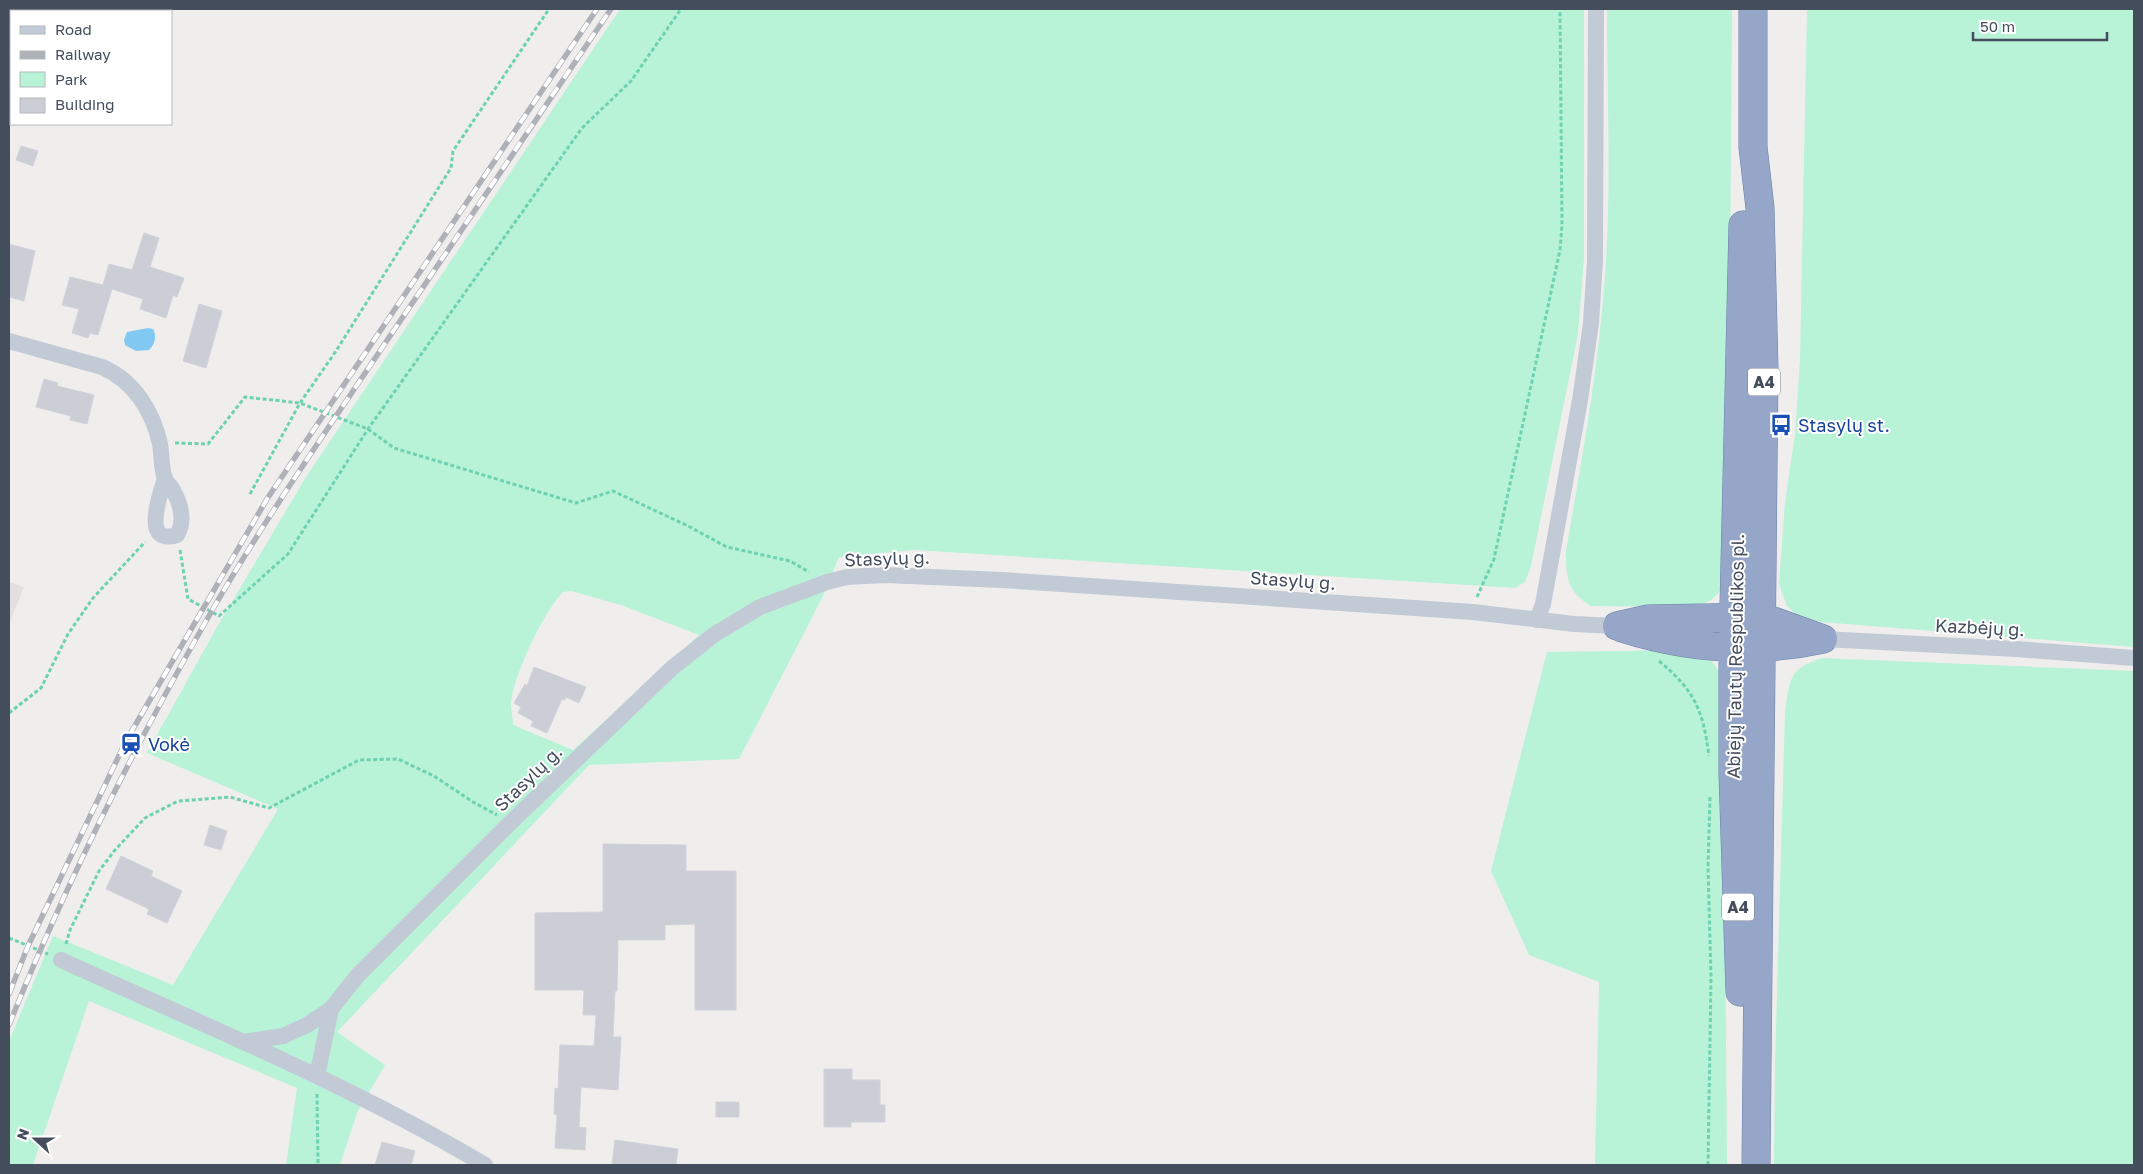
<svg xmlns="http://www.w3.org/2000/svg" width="2143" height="1174" font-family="'Golos Text',sans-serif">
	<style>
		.education { fill: #e1dfdf }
		.green { fill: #b8f2d7; fill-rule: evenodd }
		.water { fill: #81c9f2 }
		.building { fill: #ccced6; stroke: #d1d2da }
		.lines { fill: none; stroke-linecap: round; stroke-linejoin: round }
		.trunk-casing { stroke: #6c81ac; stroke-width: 29 }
		.path { stroke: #6dd2b0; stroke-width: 3; stroke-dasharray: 4 2.5; stroke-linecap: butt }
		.minor { stroke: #c2cad6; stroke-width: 16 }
		.trunk { stroke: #96a6c8; stroke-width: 28 }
		.rail-casing { stroke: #afb1b9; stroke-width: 5.5 }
		.rail { stroke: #fff; stroke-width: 4; stroke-dasharray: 11; stroke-linecap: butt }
		.labels { text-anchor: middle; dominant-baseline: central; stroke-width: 4; stroke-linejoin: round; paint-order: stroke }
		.shield { fill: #fff; stroke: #7c828d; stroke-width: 1 }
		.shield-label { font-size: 16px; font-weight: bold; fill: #444d5c }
		.transit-label { font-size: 18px; fill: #164399; stroke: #fff; text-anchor: start }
		.street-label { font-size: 18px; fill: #444d5c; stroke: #fff }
	</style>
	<rect width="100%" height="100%" fill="#f0eeed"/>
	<path class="education" d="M9,582l15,5 -15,37z"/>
	<path class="green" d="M620,9h964v249l-6,76 -47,232 -6,16 -10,6 -601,-38 -75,7 -17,41 -83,161 -150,6 -252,267 48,33 -28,48 -17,52h-54l11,-77 -208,-87 -56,164h-24v-124l44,-105 120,49 105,-176 -131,-56 70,-126 89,-150zM571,591l50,14 78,30 -126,115 -60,-25c0,-7 -2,-14 -2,-20 1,-27 33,-94 52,-113z
		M1607,9h125l-4,566c-9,21 -16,29 -40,32l-97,-1c-24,-15 -25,-28 -25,-55 15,-87 31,-174 38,-262 8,-93 3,-187 3,-280z
		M1807,9h327v638l-313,-25 -23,-6 -11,-10 -8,-22 6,-82 10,-68 5,-73z
		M1686,650c23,7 28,9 37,31l4,484h-132l4,-183 -70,-27 -38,-84 56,-219z
		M1822,658l312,13v494h-360l1,-100 10,-353c5,-33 3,-43 37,-54z"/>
	<path class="water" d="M148,328l5,1c4,7 2,15 -4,21l-13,1 -11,-6 -1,-5 3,-8z"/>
	<path class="building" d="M21,146l17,5 -5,15 -17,-6z
		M144,233l15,5 -9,29 34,11 -7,19 -4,-2 -7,23 -26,-9 3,-10 -31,-10 -14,46 -8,-2 -2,5 -16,-5 7,-24 -17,-4 8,-28 33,8 6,-21 23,6z
		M9,244l26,7 -11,50 -15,-4z
		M199,304l23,7 -16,57 -23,-7z
		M44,379l14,4 -1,3 37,9 -7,29 -17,-4 1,-4 -35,-9z
		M534,667l52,20 -7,16 -13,-6 -1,3 -3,-1 -15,34 -16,-7 2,-5 -15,-8 3,-6 -7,-4 11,-19 2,2z
		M210,825l17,6 -6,19 -17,-5z
		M603,844l83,1v26h50v139h-41v-86l-30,1v15h-47l-1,51h-2l-2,46h8l-3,53 -37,-3 -2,40 7,1 -1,22 -30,-2 2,-33 -3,-1 1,-26 3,1 2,-44 34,1 2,-31h-13l1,-25h-49v-77l68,-1z
		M121,856l32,15 -2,5 31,15 -15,32 -20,-9 2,-5 -43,-20z
		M824,1069h28v11h28v25h5v17h-34v5h-27z
		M716,1102h23v15h-23z
		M615,1140l63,9 -2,16h-64z
		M382,1142l33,9 -4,14h-36z"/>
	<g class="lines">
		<g class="trunk-casing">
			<path id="trunk" d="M1753,9v138l7,61 4,161 -8,796
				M1617,626l31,-7 114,-2 61,22
				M1622,628c66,21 133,26 201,11
				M1740,992l-7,-219v-125l10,-423"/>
		</g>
		<path class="path" d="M175,443l33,1 37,-47 55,6 68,26 26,19 182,55 37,-12 75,35 39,21 63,14 19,11
			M250,494l50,-91 36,-52 115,-183 2,-17 96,-142
			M180,550l8,49 31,17 69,-62 80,-125 214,-301 49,-47 50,-72
			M1477,597l17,-38 66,-309 2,-25 -2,-216
			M1659,661c36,30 44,49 50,95
			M9,713l32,-25 27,-54 25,-36 52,-56
			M9,938l39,16
			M66,944l4,-14 29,-59 16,-21 30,-32 33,-17 52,-4 39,11 90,-48 39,-1 36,17 39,26 24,13
			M317,1094l1,71
			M1708,1165l3,-188 -3,-110 2,-70"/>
		<path class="minor" d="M9,341l93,26c31,13 51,44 58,77 2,11 1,25 5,35 2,4 7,8 9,13 7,13 11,30 3,43 -36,11 -17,-40 -12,-57
			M1537,620l6,-16 37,-204 11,-77 4,-62 1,-252
			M1823,639l193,10 118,9
			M61,960c143,65 289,125 424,205
			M243,1042l40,-6 24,-11 24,-16
			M317,1076l14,-67 27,-34 152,-152 162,-155 43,-34 45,-27 67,-25 20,-5 38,-2 117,5 471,32 101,12 43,2"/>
		<use href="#trunk" class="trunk"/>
		<g class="rail-casing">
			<path id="rail" d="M9,994l19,-48 98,-205 141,-242 330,-490
				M9,1025c57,-142 125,-278 201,-411 54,-94 117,-184 178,-275 74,-110 148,-220 223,-330"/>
		</g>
		<use href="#rail" class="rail"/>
	</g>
	<defs>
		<g id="bus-bare" transform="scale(1.725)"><path d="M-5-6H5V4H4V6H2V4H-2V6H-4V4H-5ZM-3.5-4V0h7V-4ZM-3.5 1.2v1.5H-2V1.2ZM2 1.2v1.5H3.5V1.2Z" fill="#1a4fb4" stroke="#fff" stroke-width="2.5" paint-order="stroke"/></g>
		<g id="station-bare" transform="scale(1.725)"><path d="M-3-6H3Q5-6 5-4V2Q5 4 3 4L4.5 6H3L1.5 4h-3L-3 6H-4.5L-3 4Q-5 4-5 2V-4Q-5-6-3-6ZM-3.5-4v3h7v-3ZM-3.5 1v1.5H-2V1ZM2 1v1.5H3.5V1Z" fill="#1a4fb4" stroke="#fff" stroke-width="2.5" paint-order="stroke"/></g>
	</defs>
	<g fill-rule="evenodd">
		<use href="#bus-bare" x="1781" y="425"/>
		<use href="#station-bare" x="131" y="744"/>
	</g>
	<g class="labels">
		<g class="shield">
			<rect x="1748" y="368.5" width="32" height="27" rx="4"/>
			<rect x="1722" y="893.5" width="32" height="27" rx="4"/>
		</g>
		<g class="shield-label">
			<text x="1764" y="382">A4</text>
			<text x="1738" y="907">A4</text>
		</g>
		<g class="transit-label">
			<text x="1798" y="425">Stasylų st.</text>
			<text x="148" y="744">Vokė</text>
		</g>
		<g class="street-label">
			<text transform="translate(887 558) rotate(-2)">Stasylų g.</text>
			<text transform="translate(1293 580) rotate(4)">Stasylų g.</text>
			<text transform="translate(1980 627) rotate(3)">Kazbėjų g.</text>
			<text transform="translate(1735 656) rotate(-89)">Abiejų Tautų Respublikos pl.</text>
			<text transform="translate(528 778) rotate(-44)">Stasylų g.</text>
		</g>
	</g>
	<rect width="2143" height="1174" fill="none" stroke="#444d5c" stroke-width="20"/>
	<rect x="10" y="10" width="162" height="115" fill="#ffffff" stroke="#b4b8be"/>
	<rect x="20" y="26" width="25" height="8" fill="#c2cad6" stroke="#b4b8be"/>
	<text x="55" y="35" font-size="15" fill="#444d5c">Road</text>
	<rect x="20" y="51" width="25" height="8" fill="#afb1b9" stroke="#b4b8be"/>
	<text x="55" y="60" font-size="15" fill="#444d5c">Railway</text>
	<rect x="20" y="72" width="25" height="15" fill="#b8f2d7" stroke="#b4b8be"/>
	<text x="55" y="85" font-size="15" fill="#444d5c">Park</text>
	<rect x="20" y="98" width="25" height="15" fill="#ccced6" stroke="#b4b8be"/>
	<text x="55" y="110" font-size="15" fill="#444d5c">Building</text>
	<g transform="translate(35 1139) rotate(291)" stroke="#ffffff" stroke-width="4" paint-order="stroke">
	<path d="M0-4L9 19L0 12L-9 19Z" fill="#444d5c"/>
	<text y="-8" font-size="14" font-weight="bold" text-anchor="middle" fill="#444d5c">N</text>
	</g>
	<path d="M1973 32v8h134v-8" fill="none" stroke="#444d5c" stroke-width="2.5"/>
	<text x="1980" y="32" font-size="15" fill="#444d5c" stroke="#ffffff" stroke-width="4" paint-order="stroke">50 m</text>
</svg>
